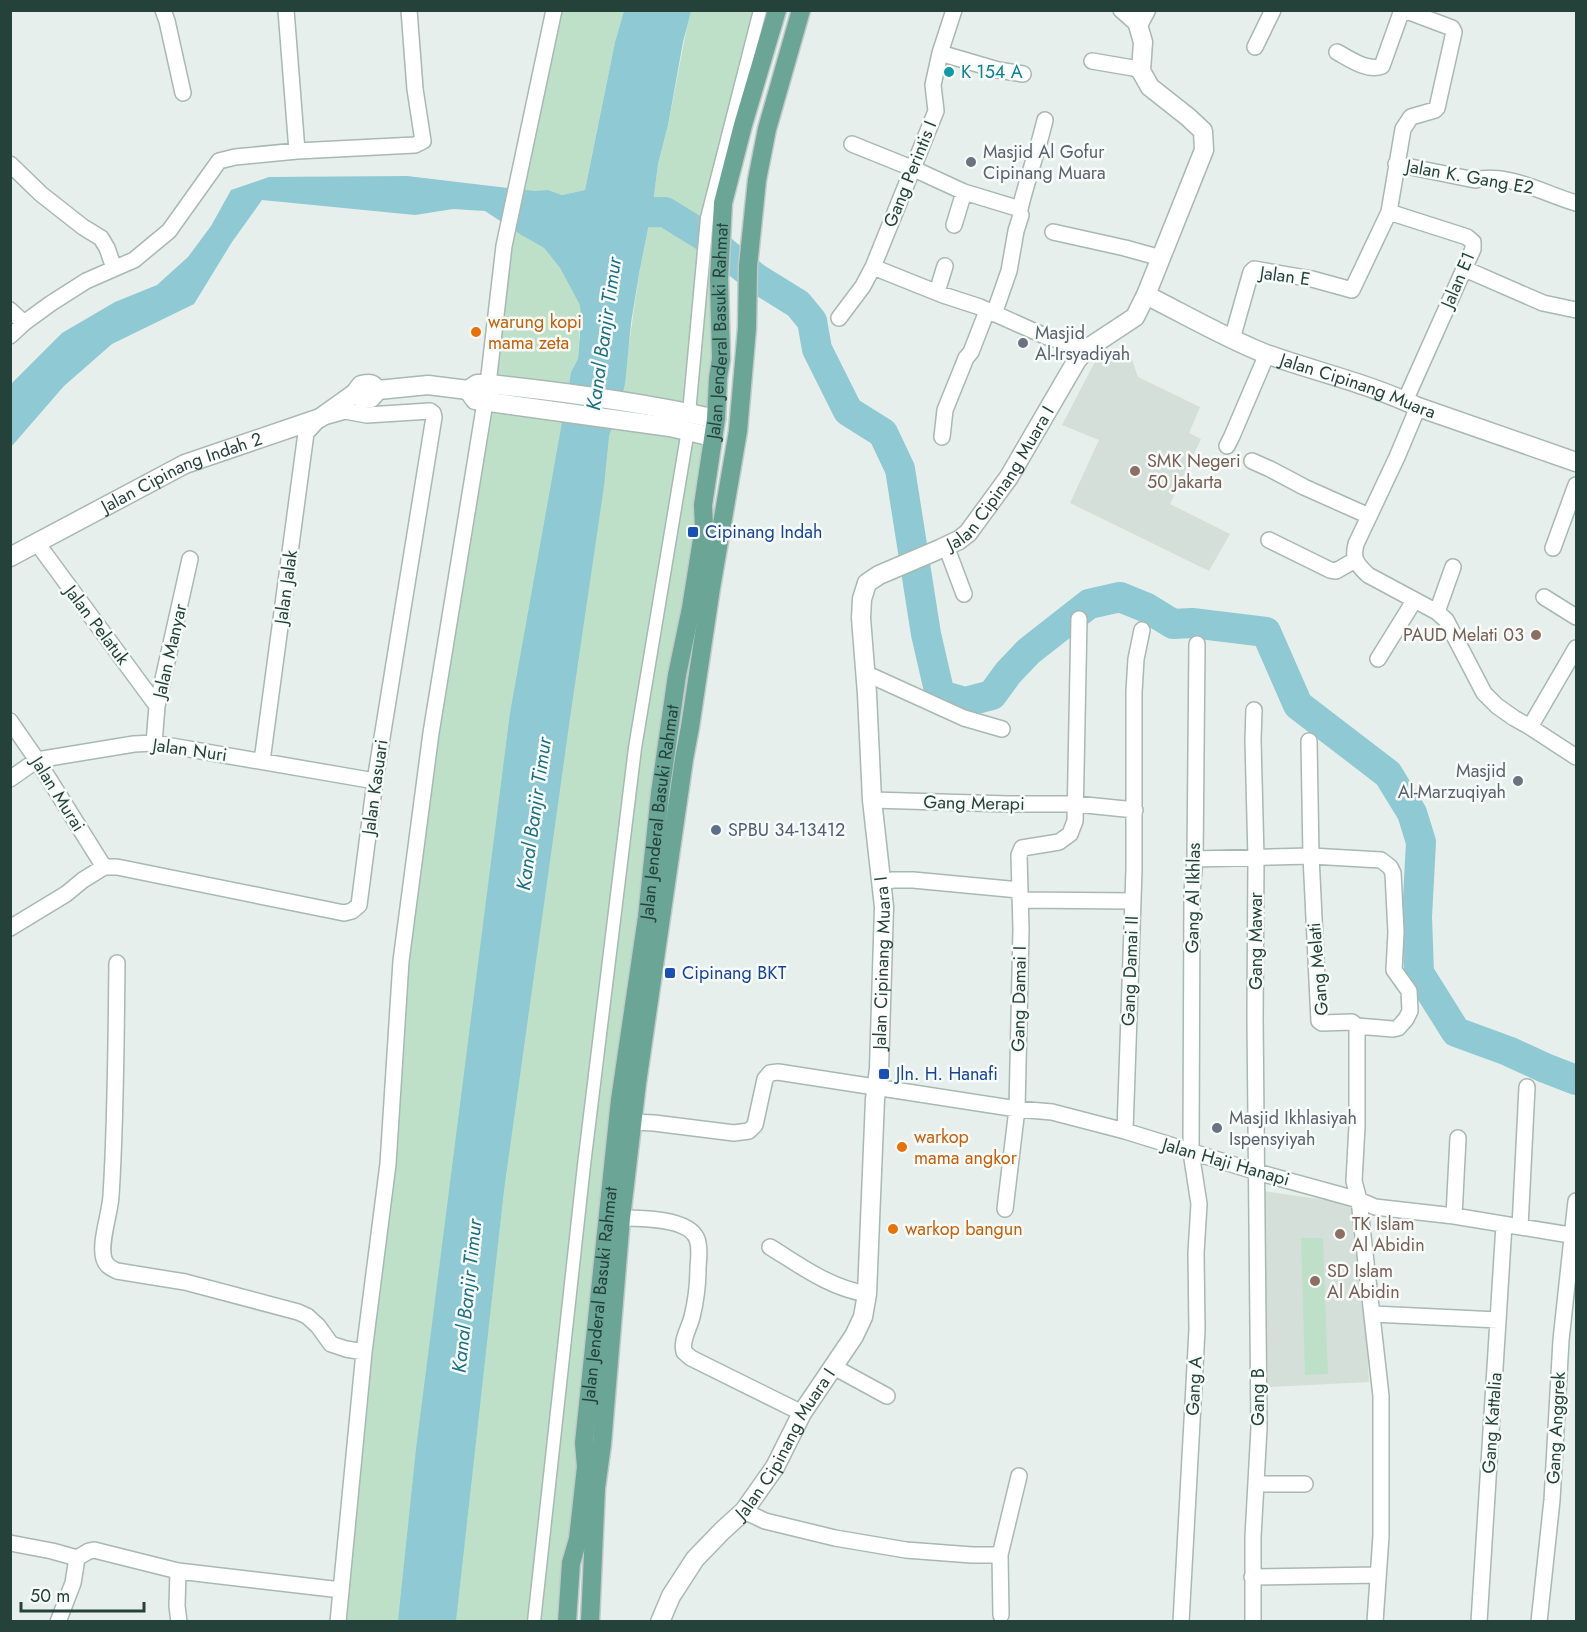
<svg xmlns="http://www.w3.org/2000/svg" width="1587" height="1632" font-family="Jost,sans-serif">
	<style>
		.built { fill: #d4dfda }
		.green { fill: #bfe0c8 }
		.water { fill: #8ec9d4 }
		.lines { fill: none; stroke-linecap: round; stroke-linejoin: round }
		.river { stroke: #8ec9d4; stroke-width: 30 }
		.pedestrian-casing { stroke: #a8b8b2; stroke-width: 15 }
		.minor-casing { stroke: #a8b8b2; stroke-width: 18 }
		.tertiary-casing { stroke: #a8b8b2; stroke-width: 21 }
		.primary-casing { stroke: #c2cac8; stroke-width: 21 }
		.pedestrian { stroke: #fff; stroke-width: 12 }
		.minor { stroke: #fff; stroke-width: 15 }
		.tertiary { stroke: #fff; stroke-width: 18 }
		.primary { stroke: #6aa596; stroke-width: 18 }
		.culture-dot { fill: #0f9aa8; stroke: #f7fbf9; stroke-width: 2 }
		.worship-dot { fill: #6b7280; stroke: #f7fbf9; stroke-width: 2 }
		.food-dot { fill: #e8710a; stroke: #f7fbf9; stroke-width: 2 }
		.education-dot { fill: #8d6e63; stroke: #f7fbf9; stroke-width: 2 }
		.transit-dot { fill: #1a4fb4; stroke: #f7fbf9; stroke-width: 2 }
		.service-dot { fill: #5c6f8a; stroke: #f7fbf9; stroke-width: 2 }
		.labels { text-anchor: middle; dominant-baseline: central; stroke-width: 5; stroke-linejoin: round; paint-order: stroke }
		.culture-label { font-size: 18px; fill: #0d838f; stroke: #f7fbf9; text-anchor: start }
		.worship-label { font-size: 18px; fill: #5b616d; stroke: #f7fbf9; text-anchor: start }
		.street-label { font-size: 18px; fill: #24423a; stroke: #f7fbf9 }
		.food-label { font-size: 18px; fill: #c56008; stroke: #f7fbf9; text-anchor: start }
		.education-label { font-size: 18px; fill: #785e54; stroke: #f7fbf9; text-anchor: start }
		.transit-label { font-size: 18px; fill: #164399; stroke: #f7fbf9; text-anchor: start }
		.service-label { font-size: 18px; fill: #4e5e75; stroke: #f7fbf9; text-anchor: start }
		.water-label { font-size: 20px; font-style: italic; fill: #1c6f80; stroke: #f7fbf9 }
	</style>
	<rect width="100%" height="100%" fill="#e6efeb"/>
	<path class="built" d="M1129,351l9,26 62,30 -11,26 12,6 -31,65 60,30 -21,37 -139,-68 29,-63 -37,-15 37,-71z
		M1263,1191l96,14 10,177 -101,5z"/>
	<path class="green" d="M554,11h70l-9,31 -30,148 -23,5 -14,-5 -25,46 21,12 16,20 21,37 -3,54 -7,13 -4,20 -79,-8 16,-138z
		M690,11h87l-54,192 -7,216 -95,-19 18,-126 14,-70 5,-40 10,-39z
		M485,401l228,36 -146,1184 -230,1 64,-661z
		M1301,1238h22l5,136 -23,1z"/>
	<path class="water" d="M624,11h67l-8,31 -15,83 -10,39 -5,40 -14,70 -8,49 -6,61 -4,16 -12,36 -5,50 -34,232 -66,472 -48,431h-58l18,-172 94,-736 61,-341 7,-13 3,-39 -1,-15 -20,-37 -16,-20 -21,-12 -38,-25 -32,-2 -38,6 -153,-15 -30,42 -38,62 -82,40 -48,42 -53,61v-63l51,-51 53,-31 42,-17 31,-28 23,-31 20,-36 38,-13 138,-1 127,15 14,-1 14,5 23,-5 30,-148z"/>
	<g class="lines">
		<path class="river" d="M610,213l55,-1 42,26 49,40 42,26 14,17 5,28 31,62 35,22 17,36 26,165 14,61 25,7 27,-7 16,-22 21,-22 60,-47 31,-7 27,11 26,16 19,-1 74,9 32,73 90,69 24,39 9,29 -4,75 2,56 37,59 52,19 37,17 31,12"/>
		<g class="pedestrian-casing">
			<path id="pedestrian" d="M689,413l18,-195 53,-208
				M534,1622l50,-457 51,-417 53,-318"/>
		</g>
		<g class="minor-casing">
			<path id="minor" d="M163,10l4,11 16,72
				M286,10l11,141
				M1121,10l17,15
				M1255,47l18,-37
				M1337,52c13,7 31,20 45,14l20,-56
				M940,53l58,17 25,4
				M1092,61l41,7 8,3
				M852,144l62,25 50,23 56,17c7,-30 18,-59 25,-89
				M10,164l31,30 42,33 18,11 6,10 7,20
				M1396,164l79,16c34,-8 69,14 101,23
				M1389,212l78,25 6,5v7l-68,152
				M954,225l10,-33
				M1053,232l72,16 36,10
				M873,267l70,28 37,12 67,30 41,11
				M1465,269l78,34 33,7
				M937,292l8,-26
				M10,310l14,13
				M994,314l15,-43 7,-40 5,-16
				M839,318l24,-32 10,-19 63,-156 -3,-26 7,-32 14,-43
				M10,336l14,-13 26,-19 36,-23 48,-21 35,-29 50,-70 16,-4 62,-6 118,-6 8,-4 -8,-52 -6,-79
				M1232,339l19,-67 3,-3 58,10 40,11 37,-78 14,-83 8,-12 24,-7 2,-2 17,-76 -2,-4 -48,-18
				M1418,407l-21,50 -41,87c-4,16 1,20 12,31l69,37 9,8 38,73 13,13 17,12 16,9 46,30
				M942,437l3,-27 21,-52 5,-6 16,-41
				M1227,446l5,-10 35,-82
				M1252,461l18,8 34,18 65,29
				M1269,540l61,30 6,1 19,-11
				M37,543l120,163
				M946,546l18,48
				M1553,548l23,-63
				M1544,597l32,20
				M1437,612l16,-45
				M1378,659l36,-58
				M865,673l99,45 38,11
				M10,721l27,39 67,107
				M1530,727l46,-79
				M1309,741l2,115 8,165 3,2 30,-1 5,4v100l-3,55 5,19 22,196v140l-6,86
				M154,743l3,-37 33,-147
				M10,779l27,-19 97,-16 20,-1 221,38
				M872,800l137,4h67l59,6
				M1195,859l116,-3 70,4 9,7 3,6 3,59 -2,38 15,21 1,20 -4,8 -8,9 -5,1 -36,-3
				M881,882l12,-2h20l106,10
				M1020,900l113,1
				M10,928l56,-34 17,-14 21,-13h13l227,46 8,-2 7,-6 16,-124 59,-364 -1,-4 -3,-2 -63,4 -22,-4 -25,7 -14,15 -44,328
				M117,963c-1,78 -1,155 -6,233 -1,18 -12,47 -7,63 2,7 7,9 13,12l68,11 113,30 9,4 11,10 13,18 15,5 18,3
				M633,1122l21,1 80,10 15,-2 6,-6 10,-46 5,-6 8,-1 239,37 35,3 73,19 132,41 102,28 16,7 79,9 122,20
				M1125,1131l9,-261v-178l2,-33 6,-29
				M1005,1209l12,-100 4,-180 -2,-74 3,-7 37,-6 11,-8 5,-13 4,-202
				M1454,1216l4,-78
				M621,1218c18,0 68,0 76,21 3,9 2,19 1,28 0,17 -2,34 -6,50 -3,12 -11,23 -8,35l7,6 111,55
				M1520,1227l7,-140
				M770,1247c31,19 60,41 97,47
				M1373,1314l125,6
				M832,1366l55,30
				M1256,1484h49
				M744,1511l21,10 70,17 71,12 66,5h28l19,-79
				M10,1543l42,8 25,7 -4,25 -15,39
				M1000,1555l1,60
				M77,1558l12,-7 5,-1 84,21 163,19
				M178,1571l-1,35 2,16
				M1252,1577l126,-2
				M338,1622l26,-270 24,-188 13,-203 30,-228 57,-349 16,-138 50,-236
				M1181,1622l16,-292 -1,-77 3,-49 -8,-52 1,-260 3,-33 2,-215
				M1253,1622v-85l6,-109 -4,-410 1,-160 -3,-118 1,-30
				M1479,1622l25,-397
				M1539,1622l13,-122 9,-160 15,-139"/>
		</g>
		<g class="tertiary-casing">
			<g id="tertiary">
				<path id="s1" d="M1146,295c40,20 79,43 120,59 51,18 104,30 152,53l158,55"/>
				<path d="M468,390l7,10 195,27 43,10"/>
				<path d="M355,393l7,6 9,-1 7,-8 50,-5 40,5 9,-6h11c77,8 152,18 228,35"/>
				<path id="s2" d="M10,557l175,-93 135,-46 35,-25 6,-8c9,-2 11,-2 17,5"/>
				<path id="s3" d="M660,1622l11,-26 24,-37 27,-28 22,-20 31,-44 27,-54 52,-77 9,-19 4,-23 8,-195 4,-30 5,-162 -12,-107 -5,-106 -6,-76 1,-19 5,-16 12,-8 61,-26 19,-9 9,-7 41,-56 68,-117 11,-12 47,-31 11,-22 58,-145 -1,-19 -15,-14 -38,-30 -9,-16 2,-29 -5,-17 8,-15"/>
			</g>
		</g>
		<g class="primary-casing">
			<g id="primary">
				<path id="s4" d="M567,1622l4,-59 7,-24 8,-72 -2,-24 36,-343 27,-183 13,-124 17,-118 14,-67 13,-81 -1,-22 13,-86 2,-41 3,-19 -2,-80 4,-76 20,-78 34,-115"/>
				<path d="M590,1622l6,-134 6,-44 19,-226 16,-135 47,-324 6,-32 21,-139 27,-157 9,-103 1,-62 9,-86 10,-51 34,-119"/>
			</g>
		</g>
		<use href="#pedestrian" class="pedestrian"/>
		<use href="#minor" class="minor"/>
		<use href="#tertiary" class="tertiary"/>
		<use href="#primary" class="primary"/>
	</g>
	<circle class="culture-dot" cx="949" cy="72" r="6"/>
	<g class="worship-dot">
		<circle cx="971" cy="162" r="6"/>
		<circle cx="1023" cy="343" r="6"/>
		<circle cx="1518" cy="781" r="6"/>
		<circle cx="1217" cy="1128" r="6"/>
	</g>
	<g class="food-dot">
		<circle cx="476" cy="332" r="6"/>
		<circle cx="902" cy="1147" r="6"/>
		<circle cx="893" cy="1229" r="6"/>
	</g>
	<g class="education-dot">
		<circle cx="1135" cy="471" r="6"/>
		<circle cx="1536" cy="635" r="6"/>
		<circle cx="1340" cy="1234" r="6"/>
		<circle cx="1315" cy="1281" r="6"/>
	</g>
	<g class="transit-dot">
		<rect x="687" y="526" width="12" height="12" rx="3"/>
		<rect x="664" y="967" width="12" height="12" rx="3"/>
		<rect x="878" y="1068" width="12" height="12" rx="3"/>
	</g>
	<circle class="service-dot" cx="716" cy="830" r="6"/>
	<g class="labels">
		<g class="culture-label">
			<text x="961" y="72">K 154 A</text>
		</g>
		<g class="worship-label">
			<text x="983" y="152">Masjid Al Gofur<tspan x="983" dy="21">Cipinang Muara</tspan></text>
			<text x="1035" y="333">Masjid<tspan x="1035" dy="21">Al-Irsyadiyah</tspan></text>
			<text x="1506" y="771" text-anchor="end">Masjid<tspan x="1506" dy="21">Al-Marzuqiyah</tspan></text>
			<text x="1229" y="1118">Masjid Ikhlasiyah<tspan x="1229" dy="21">Ispensyiyah</tspan></text>
		</g>
		<g class="street-label">
			<text transform="translate(910 174) rotate(-68)">Gang Perintis I</text>
			<text transform="translate(1470 177) rotate(10)">Jalan K. Gang E2</text>
			<text transform="translate(1285 276) rotate(8)">Jalan E</text>
			<text transform="translate(1458 280) rotate(-67)">Jalan E1</text>
			<text stroke="none"><textPath href="#s4" startOffset="1302">Jalan Jenderal Basuki Rahmat</textPath></text>
			<text stroke="none"><textPath href="#s1" startOffset="231">Jalan Cipinang Muara</textPath></text>
			<text stroke="none"><textPath href="#s2" startOffset="192">Jalan Cipinang Indah 2</textPath></text>
			<text stroke="none"><textPath href="#s3" startOffset="1282">Jalan Cipinang Muara I</textPath></text>
			<text transform="translate(286 587) rotate(-82)">Jalan Jalak</text>
			<text transform="translate(97 625) rotate(53)">Jalan Pelatuk</text>
			<text transform="translate(170 651) rotate(-77)">Jalan Manyar</text>
			<text transform="translate(190 750) rotate(8)">Jalan Nuri</text>
			<text transform="translate(375 787) rotate(-82)">Jalan Kasuari</text>
			<text transform="translate(58 794) rotate(58)">Jalan Murai</text>
			<text transform="translate(974 803) rotate(1)">Gang Merapi</text>
			<text stroke="none"><textPath href="#s4" startOffset="816">Jalan Jenderal Basuki Rahmat</textPath></text>
			<text transform="translate(1193 898) rotate(-89)">Gang Al Ikhlas</text>
			<text transform="translate(1256 941) rotate(-90)">Gang Mawar</text>
			<text stroke="none"><textPath href="#s3" startOffset="724">Jalan Cipinang Muara I</textPath></text>
			<text transform="translate(1318 969) rotate(-95)">Gang Melati</text>
			<text transform="translate(1130 971) rotate(-88)">Gang Damai II</text>
			<text transform="translate(1019 999) rotate(-89)">Gang Damai I</text>
			<text transform="translate(1226 1162) rotate(16)">Jalan Haji Hanapi</text>
			<text stroke="none"><textPath href="#s4" startOffset="330">Jalan Jenderal Basuki Rahmat</textPath></text>
			<text transform="translate(1194 1386) rotate(-87)">Gang A</text>
			<text transform="translate(1258 1397) rotate(-90)">Gang B</text>
			<text transform="translate(1492 1423) rotate(-86)">Gang Kattalia</text>
			<text transform="translate(1556 1428) rotate(-87)">Gang Anggrek</text>
			<text stroke="none"><textPath href="#s3" startOffset="220">Jalan Cipinang Muara I</textPath></text>
		</g>
		<g class="food-label">
			<text x="488" y="322">warung kopi<tspan x="488" dy="21">mama zeta</tspan></text>
			<text x="914" y="1137">warkop<tspan x="914" dy="21">mama angkor</tspan></text>
			<text x="905" y="1229">warkop bangun</text>
		</g>
		<g class="education-label">
			<text x="1147" y="461">SMK Negeri<tspan x="1147" dy="21">50 Jakarta</tspan></text>
			<text x="1524" y="635" text-anchor="end">PAUD Melati 03</text>
			<text x="1352" y="1224">TK Islam<tspan x="1352" dy="21">Al Abidin</tspan></text>
			<text x="1327" y="1271">SD Islam<tspan x="1327" dy="21">Al Abidin</tspan></text>
		</g>
		<g class="transit-label">
			<text x="705" y="532">Cipinang Indah</text>
			<text x="682" y="973">Cipinang BKT</text>
			<text x="896" y="1074">Jln. H. Hanafi</text>
		</g>
		<g class="service-label">
			<text x="728" y="830">SPBU 34-13412</text>
		</g>
		<g class="water-label">
			<text transform="translate(604 334) rotate(-82)">Kanal Banjir Timur</text>
			<text transform="translate(534 814) rotate(-82)">Kanal Banjir Timur</text>
			<text transform="translate(467 1296) rotate(-84)">Kanal Banjir Timur</text>
		</g>
	</g>
	<rect width="1587" height="1632" fill="none" stroke="#24423a" stroke-width="24"/>
	<path d="M21 1602v9h123v-9" fill="none" stroke="#24423a" stroke-width="3"/>
	<text x="30" y="1602" font-size="18" fill="#24423a" stroke="#f7fbf9" stroke-width="4.5" paint-order="stroke">50 m</text>
</svg>
